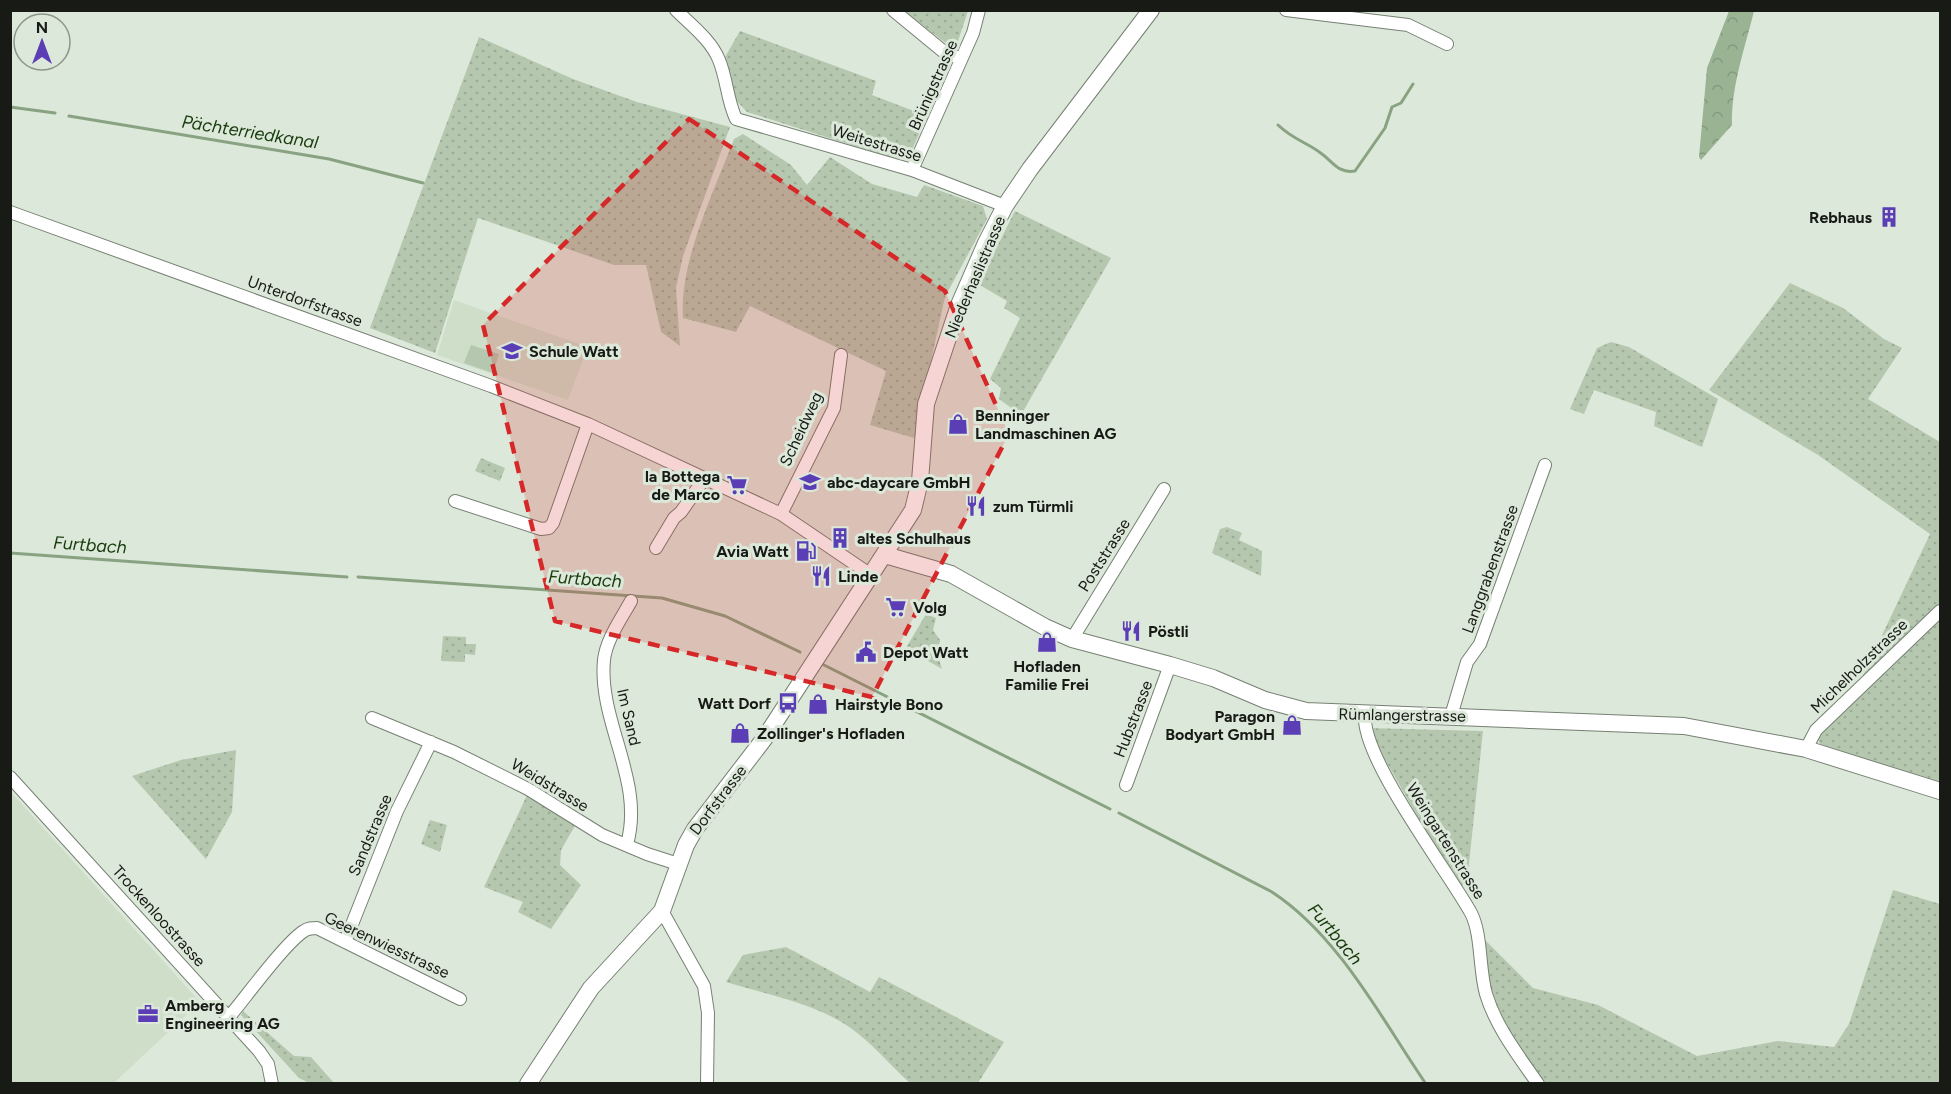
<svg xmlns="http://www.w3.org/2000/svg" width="1951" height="1094" font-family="Figtree,sans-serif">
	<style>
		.built { fill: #cedec9 }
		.grass { fill: url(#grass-dots) }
		.forest { fill: url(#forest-crowns) }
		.pitch { fill: #b5c8af }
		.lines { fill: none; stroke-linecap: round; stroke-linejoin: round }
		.stream { stroke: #89a282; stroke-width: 3 }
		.street-casing { stroke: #768073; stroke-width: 14 }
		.secondary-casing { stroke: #768073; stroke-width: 18 }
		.street { stroke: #fff; stroke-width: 12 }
		.secondary { stroke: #fff; stroke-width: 16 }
		.marked { fill: #d62828; fill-opacity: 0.2; stroke: #d62828; stroke-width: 4.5; stroke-dasharray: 12 8; stroke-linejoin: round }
		.labels { text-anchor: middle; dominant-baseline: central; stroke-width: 6; stroke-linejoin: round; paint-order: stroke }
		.street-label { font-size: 16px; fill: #171a15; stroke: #dce8d9 }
		.poi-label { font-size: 16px; font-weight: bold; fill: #171a15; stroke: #dce8d9; text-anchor: start }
		.water-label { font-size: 18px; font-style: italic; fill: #183b0d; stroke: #dce8d9 }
	</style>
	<defs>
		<pattern id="grass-dots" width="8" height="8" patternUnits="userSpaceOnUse" patternTransform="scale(1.5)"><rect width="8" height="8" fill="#b5c8af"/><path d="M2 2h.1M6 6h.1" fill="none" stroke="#9bab96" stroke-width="1.8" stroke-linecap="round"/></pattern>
		<pattern id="forest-crowns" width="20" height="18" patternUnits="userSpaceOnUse" patternTransform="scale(1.5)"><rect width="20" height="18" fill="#9ab393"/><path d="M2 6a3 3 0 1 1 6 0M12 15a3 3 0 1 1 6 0" fill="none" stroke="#84997e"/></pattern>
	</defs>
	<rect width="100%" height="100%" fill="#dce8d9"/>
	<path class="built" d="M454,300l134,47 -20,53 -131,-45z
		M10,791l190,211 -86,81h-103z"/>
	<path class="grass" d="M904,11h64l-13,39z
		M740,31l136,50 -4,14 55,21 -16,36 -15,7 -149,-47 -14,-15 -8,-40z
		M479,37l94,42 64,23 93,25 -47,129 -7,32 4,58 -19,-14 -15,-67h-32l-136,-47 -43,135 -65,-25z
		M743,134l48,31 16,20 23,-28 42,27 45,13 7,-12 59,21 4,13 -42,78 -31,141 -44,-13 16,-54 -136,-65 -14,26 -53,-14c-4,-57 31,-126 51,-179z
		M1015,211l96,47 -90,157 -22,-16 2,-11 -11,-9 30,-61 -16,-10 3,-7 -29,-17z
		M1790,283l53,25 41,31 18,9 -34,51 72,43v164l-82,80 72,-152 -112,-79 -109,-65z
		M1611,342l18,5 89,52 -16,48 -48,-21 2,-14 -62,-22 -10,24 -14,-5 27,-61z
		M481,458l24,10 -5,13 -25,-10z
		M1227,527l15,6 -3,7 23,11 -1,25 -49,-23 8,-24z
		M926,614l10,4 -3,12 7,10 -2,16 4,13 -36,-21z
		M1940,614v172l-119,-39 -3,-8 4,-12z
		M443,636l23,1v7h10l-1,11 -10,-1v8l-24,-1z
		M1367,728l116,3 -15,142 -8,18z
		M236,750l-4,62 -26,47 -74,-83 49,-16z
		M528,793l48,31 -15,26 -1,15 21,20 -30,44 -33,-17 5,-10 -39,-15z
		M430,820l17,5 -7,27 -19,-8z
		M1893,890l47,14v179h-397l-45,-68 -15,-48 -3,-32 53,53 65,17 99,51 81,-15 56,6 15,-23z
		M786,947l84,45 9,-15 125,65 -26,41h-68c-19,-17 -37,-39 -58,-54 -36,-26 -84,-34 -126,-47l17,-27z
		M243,1011l51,45 17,1 23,26h-25l-10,-5 -58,-63z"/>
	<path class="forest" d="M1729,11h25c-9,37 -23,75 -22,114l-31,35 -2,-3 8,-89z"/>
	<path class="pitch" d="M471,345l28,9 -6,19 -29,-10z"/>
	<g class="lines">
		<path class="stream" d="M10,107l45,6
			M69,116l260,43 94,24
			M1278,125c17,16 29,17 44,29 11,8 17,20 33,17l30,-43 7,-21 9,-4 12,-19
			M10,553l337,24
			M358,577l304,21 63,18 75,36
			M824,665l286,144
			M1119,813l153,79c67,44 109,126 154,192"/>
		<g class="street-casing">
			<path id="street" d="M676,10c15,15 35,30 43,50 8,19 8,40 17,59l176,51 93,36
				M893,10l51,42 17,7
				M1286,10l122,15 39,19
				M912,170l61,-137 6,-23
				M10,212l481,174 97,38 193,90 90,61
				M455,501l86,28 8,-1 4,-5 35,-99
				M781,514l53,-106 7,-53
				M656,548l18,-30 7,-6 23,-33
				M1072,639l92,-150
				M1365,715c-4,43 83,156 106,198 11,21 8,57 15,81 10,33 32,61 52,90
				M1451,716l16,-54 13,-18 65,-179
				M372,718l82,34 74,37 74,46 45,19 31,10
				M1806,749l10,-19 124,-119
				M10,777l249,274 9,13 4,20
				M1126,785l44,-120
				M627,844c18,-63 -29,-122 -23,-184 2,-20 17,-41 27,-59
				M662,911l42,75 4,27 -1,71
				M345,942l52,-131 34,-69
				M229,1017c17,-20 56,-74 75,-86 4,-3 8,-3 13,-3l143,71"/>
		</g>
		<g class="secondary-casing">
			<path id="secondary" d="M885,555l66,19 94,53 27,12 98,26 43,13 52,22 41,11 378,15 122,23 134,42
				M528,1084l63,-96 71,-77 24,-66 9,-16 69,-90 149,-229 7,-29 6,-77 33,-99 27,-62 19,-37 25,-37 121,-159"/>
		</g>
		<use href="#street" class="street"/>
		<use href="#secondary" class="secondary"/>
	</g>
	<path class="marked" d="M689,119l256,172 64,143 -137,263 -317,-76 -72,-296z"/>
	<defs>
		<g id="building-bare" transform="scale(1.62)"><path d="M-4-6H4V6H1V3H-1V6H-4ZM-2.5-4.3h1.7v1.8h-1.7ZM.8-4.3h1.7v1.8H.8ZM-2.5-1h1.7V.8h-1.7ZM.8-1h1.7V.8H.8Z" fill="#5b3db5" stroke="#dce8d9" stroke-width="2.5" paint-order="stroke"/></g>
		<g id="school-bare" transform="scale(1.62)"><path d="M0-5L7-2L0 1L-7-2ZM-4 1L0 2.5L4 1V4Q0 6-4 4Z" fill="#5b3db5" stroke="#dce8d9" stroke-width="2.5" paint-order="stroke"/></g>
		<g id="shop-bare" transform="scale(1.62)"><path d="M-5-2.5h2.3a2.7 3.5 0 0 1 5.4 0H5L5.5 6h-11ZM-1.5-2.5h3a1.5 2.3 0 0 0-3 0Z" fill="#5b3db5" stroke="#dce8d9" stroke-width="2.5" paint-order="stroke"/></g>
		<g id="supermarket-bare" transform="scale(1.62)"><path d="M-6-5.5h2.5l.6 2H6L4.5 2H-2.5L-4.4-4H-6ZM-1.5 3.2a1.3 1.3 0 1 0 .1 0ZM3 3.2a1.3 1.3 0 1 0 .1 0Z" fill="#5b3db5" stroke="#dce8d9" stroke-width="2.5" paint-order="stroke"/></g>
		<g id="restaurant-bare" transform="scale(1.62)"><path d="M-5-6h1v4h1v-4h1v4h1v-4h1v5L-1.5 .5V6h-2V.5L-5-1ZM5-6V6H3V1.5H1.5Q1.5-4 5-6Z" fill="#5b3db5" stroke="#dce8d9" stroke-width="2.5" paint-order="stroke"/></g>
		<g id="fuel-bare" transform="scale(1.62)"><path d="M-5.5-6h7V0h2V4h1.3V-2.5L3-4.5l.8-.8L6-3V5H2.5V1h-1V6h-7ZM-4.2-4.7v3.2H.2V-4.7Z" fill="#5b3db5" stroke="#dce8d9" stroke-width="2.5" paint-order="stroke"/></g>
		<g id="civic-bare" transform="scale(1.62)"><path d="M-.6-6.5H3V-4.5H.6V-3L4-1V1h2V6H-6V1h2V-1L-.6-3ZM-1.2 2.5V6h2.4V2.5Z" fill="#5b3db5" stroke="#dce8d9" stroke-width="2.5" paint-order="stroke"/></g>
		<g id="bus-bare" transform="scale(1.62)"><path d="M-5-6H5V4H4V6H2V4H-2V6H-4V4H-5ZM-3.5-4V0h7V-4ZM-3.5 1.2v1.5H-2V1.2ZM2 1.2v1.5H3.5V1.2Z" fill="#5b3db5" stroke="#dce8d9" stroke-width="2.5" paint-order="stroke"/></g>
		<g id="office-bare" transform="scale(1.62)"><path d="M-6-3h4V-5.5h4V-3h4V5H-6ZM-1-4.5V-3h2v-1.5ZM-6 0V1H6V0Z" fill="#5b3db5" stroke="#dce8d9" stroke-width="2.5" paint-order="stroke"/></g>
	</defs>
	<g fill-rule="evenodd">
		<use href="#building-bare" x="1889" y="217"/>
		<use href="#school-bare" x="512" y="351"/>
		<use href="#shop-bare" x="958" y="424"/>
		<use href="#school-bare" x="810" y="482"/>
		<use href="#supermarket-bare" x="737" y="485"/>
		<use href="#restaurant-bare" x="976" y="506"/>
		<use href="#building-bare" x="840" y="538"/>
		<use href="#fuel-bare" x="806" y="551"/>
		<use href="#restaurant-bare" x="821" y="576"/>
		<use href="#supermarket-bare" x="896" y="607"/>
		<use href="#restaurant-bare" x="1131" y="631"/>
		<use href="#shop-bare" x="1047" y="642"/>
		<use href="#civic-bare" x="866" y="652"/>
		<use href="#bus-bare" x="788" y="703"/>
		<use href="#shop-bare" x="818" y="704"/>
		<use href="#shop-bare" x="1292" y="725"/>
		<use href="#shop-bare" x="740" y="733"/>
		<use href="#office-bare" x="148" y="1014"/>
	</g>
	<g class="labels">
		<g class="street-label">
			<text transform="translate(933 85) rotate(-66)">Brünigstrasse</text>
			<text transform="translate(877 143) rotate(17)">Weitestrasse</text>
			<text transform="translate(975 277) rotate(-67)">Niederhaslistrasse</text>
			<text transform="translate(305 301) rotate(20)">Unterdorfstrasse</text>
			<text transform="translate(801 429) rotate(-65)">Scheidweg</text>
			<text transform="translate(1104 555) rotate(-58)">Poststrasse</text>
			<text transform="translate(1490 569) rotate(-70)">Langgrabenstrasse</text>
			<text transform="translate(1859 666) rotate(-44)">Michelholzstrasse</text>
			<text transform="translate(1402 715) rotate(1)">Rümlangerstrasse</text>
			<text transform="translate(629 717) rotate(77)">Im Sand</text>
			<text transform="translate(1133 719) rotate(-69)">Hubstrasse</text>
			<text transform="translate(550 785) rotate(31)">Weidstrasse</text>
			<text transform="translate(718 800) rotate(-53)">Dorfstrasse</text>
			<text transform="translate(370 835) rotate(-67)">Sandstrasse</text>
			<text transform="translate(1446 841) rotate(58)">Weingartenstrasse</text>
			<text transform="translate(159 916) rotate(48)">Trockenloostrasse</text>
			<text transform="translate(387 945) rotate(25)">Geerenwiesstrasse</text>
		</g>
		<g class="poi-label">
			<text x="1872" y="217" text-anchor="end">Rebhaus</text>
			<text x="529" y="351">Schule Watt</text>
			<text x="975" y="415">Benninger<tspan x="975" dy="18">Landmaschinen AG</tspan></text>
			<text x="720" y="476" text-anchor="end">la Bottega<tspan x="720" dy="18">de Marco</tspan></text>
			<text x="827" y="482">abc-daycare GmbH</text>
			<text x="993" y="506">zum Türmli</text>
			<text x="857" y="538">altes Schulhaus</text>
			<text x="789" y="551" text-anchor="end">Avia Watt</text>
			<text x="838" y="576">Linde</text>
			<text x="913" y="607">Volg</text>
			<text x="1148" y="631">Pöstli</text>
			<text x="883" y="652">Depot Watt</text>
			<text x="1047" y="666" text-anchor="middle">Hofladen<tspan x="1047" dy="18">Familie Frei</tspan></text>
			<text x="771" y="703" text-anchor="end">Watt Dorf</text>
			<text x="835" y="704">Hairstyle Bono</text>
			<text x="1275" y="716" text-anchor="end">Paragon<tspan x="1275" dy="18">Bodyart GmbH</tspan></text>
			<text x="757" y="733">Zollinger's Hofladen</text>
			<text x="165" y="1005">Amberg<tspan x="165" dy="18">Engineering AG</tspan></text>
		</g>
		<g class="water-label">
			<text transform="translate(250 132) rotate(9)">Pächterriedkanal</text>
			<text transform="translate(90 545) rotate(4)">Furtbach</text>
			<text transform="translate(585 579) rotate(4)">Furtbach</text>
			<text transform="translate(1335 934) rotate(50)">Furtbach</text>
		</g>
	</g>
	<rect width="1951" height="1094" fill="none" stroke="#171a15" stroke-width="24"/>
	<g transform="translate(42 42)"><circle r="28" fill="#dce8d9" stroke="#8d968b" stroke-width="1.5"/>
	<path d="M0-4.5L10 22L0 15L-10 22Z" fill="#5b3db5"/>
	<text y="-9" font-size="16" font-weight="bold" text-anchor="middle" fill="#171a15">N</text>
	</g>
</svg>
